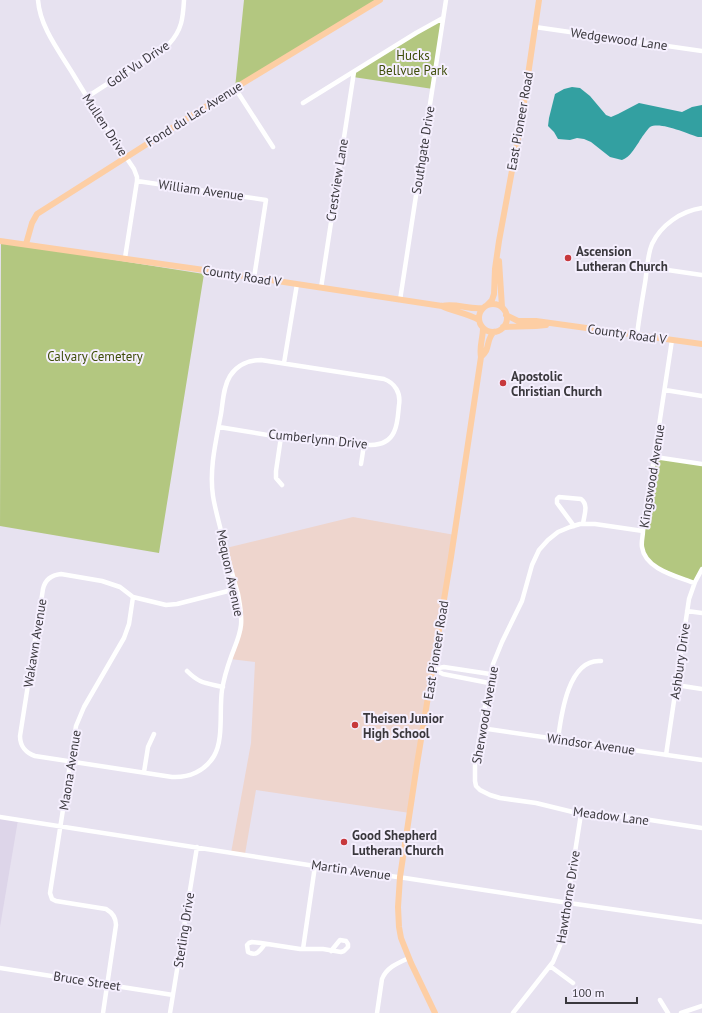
<svg xmlns="http://www.w3.org/2000/svg" width="702" height="1013" font-family="'PT Sans',sans-serif">
	<style>
		.built { fill: #ddd5e9 }
		.education { fill: #eed5cd }
		.green { fill: #b3c780 }
		.water { fill: #33a0a1 }
		.lines { fill: none; stroke-linecap: round; stroke-linejoin: round }
		.minor { stroke: #fff; stroke-width: 4.5 }
		.major { stroke: #fdcea4; stroke-width: 6 }
		.poi-dot { fill: #c7383c; stroke: #f5effe; stroke-width: 1.5 }
		.labels { text-anchor: middle; dominant-baseline: central; stroke-width: 4; stroke-linejoin: round; paint-order: stroke }
		.street-label { font-size: 13px; fill: #3a383d; stroke: #f5effe }
		.park-label { font-size: 13px; fill: #3f4e0a; stroke: #f5effe }
		.poi-label { font-size: 13px; font-weight: bold; fill: #3a383d; stroke: #f5effe; text-anchor: start }
	</style>
	<rect width="100%" height="100%" fill="#e7e2f0"/>
	<path class="built" d="M0,817l18,3 -18,107z"/>
	<path class="education" d="M353,517l102,18 -45,278 -154,-23 -11,64 -14,-1 20,-110 4,-81 -25,-3 10,-29 1,-17 -15,-65z"/>
	<path class="green" d="M244,0h136l-145,88z
		M443,18l-10,71 -80,-12 1,-5z
		M1,242l203,32 -45,279 -159,-27z
		M655,457l47,7v105l-8,14 -44,-20 -8,-15z"/>
	<path class="water" d="M572,87l8,1 10,8 16,19 5,2 7,-3 21,-11 43,9 10,-5 10,-2v32h-4c-10,-3 -38,-16 -48,-10 -3,3 -9,11 -11,15 -6,8 -8,14 -17,18l-12,-3 -19,-15 -7,-3 -7,-1 -7,2 -12,-1 -4,-7 -6,-6 1,-8 6,-24 9,-5z"/>
	<g class="lines">
		<path class="minor" d="M38,0c2,27 21,51 35,74 19,32 40,64 61,95l3,8v4l-12,77
			M535,27l167,24
			M235,88l38,59
			M87,97l82,-53c13,-14 14,-26 15,-44
			M303,103l113,-70 27,-15
			M137,181l129,19 -12,78
			M647,267l55,8
			M321,288l33,-216
			M400,300l46,-300
			M637,335c2,-17 5,-34 8,-52 2,-12 2,-27 7,-39 9,-19 29,-33 50,-36
			M672,340l-29,191c0,5 -2,11 -1,16 3,22 34,29 52,36
			M284,363l13,-79
			M665,390l37,6
			M219,427l73,12c11,1 22,-3 34,-2 19,3 57,19 68,-5 4,-8 4,-18 5,-27 2,-12 -4,-22 -15,-26l-123,-19c-12,0 -24,5 -31,16 -7,11 -7,26 -9,38 -5,27 -12,55 -8,82 2,13 6,26 9,39 6,20 10,40 16,59 2,11 4,20 3,31 -1,11 -6,21 -10,32 -4,11 -7,21 -9,33 -3,20 2,49 -8,66 -9,15 -25,22 -42,21l-137,-21c-9,-3 -15,-10 -15,-20l23,-147c2,-9 8,-14 18,-15l41,7 18,6 13,10 33,8 11,-1 59,-15
			M281,437l-5,34v7l6,7
			M655,457l47,7
			M361,464l3,-19
			M574,526l-17,-23v-4l2,-2 22,2c8,6 3,16 2,25
			M643,531l-48,-7h-15l-10,3 -12,5 -10,8 -9,10 -7,15 -10,36 -20,41 -9,22 -12,64 -6,36v17l1,5 4,4 10,5 10,3 36,5 45,11 50,3 71,11
			M687,611l15,2
			M433,669l11,-2 46,7
			M433,669l10,5 46,9
			M187,671c13,13 19,12 36,16
			M676,685l26,4
			M481,728l221,32
			M558,739c3,-23 10,-81 43,-78
			M666,755l23,-156 6,-17 7,-13
			M144,772l4,-25 6,-13
			M0,817l315,49 90,12 157,24 140,20
			M265,944c-5,6 -8,13 -17,8l-1,-7 2,-2 3,-1 9,1 39,6h23l18,3 3,-1 4,-4v-3l-2,-3 -6,-1 -9,11
			M303,949l12,-83
			M550,966l23,17
			M0,968l173,27
			M660,1000l8,13
			M103,1013l13,-88c0,-7 -3,-12 -10,-16l-50,-8 -4,-2 -2,-6 26,-167 8,-19 40,-69 5,-14 4,-27
			M170,1013l27,-166
			M377,1013l5,-34c5,-12 16,-16 27,-21
			M513,1013l40,-51 8,-19 4,-16 2,-24 14,-89
			M681,1013l21,-7"/>
		<path class="major" d="M0,241l211,30 231,35c15,-3 27,4 41,2
			M26,244l6,-21 5,-9 198,-126 145,-88
			M499,261l3,46
			M479 318a14 14 0 1 1 28 0a14 14 0 1 1-28 0Z
			M487,305l5,-5 2,-6 1,-25 4,-28 23,-125 17,-116
			M442,306c12,6 26,7 37,14
			M506,315l12,6h18l166,23
			M503,327l33,-1 10,-1
			M481,357c-2,-10 2,-19 2,-29
			M435,1013l-24,-50 -10,-25 -2,-11 -1,-20 2,-30 17,-113 34,-207 30,-200c1,-1 4,-4 5,-6 3,-7 2,-14 8,-19"/>
	</g>
	<g class="poi-dot">
		<circle cx="568" cy="258" r="4"/>
		<circle cx="503" cy="383" r="4"/>
		<circle cx="355" cy="725" r="4"/>
		<circle cx="344" cy="842" r="4"/>
	</g>
	<g class="labels">
		<g class="street-label">
			<text transform="translate(619 39) rotate(8)">Wedgewood Lane</text>
			<text transform="translate(138 64) rotate(-34)">Golf Vu Drive</text>
			<text transform="translate(194 114) rotate(-32)">Fond du Lac Avenue</text>
			<text transform="translate(520 121) rotate(-80)">East Pioneer Road</text>
			<text transform="translate(105 125) rotate(57)">Mullen Drive</text>
			<text transform="translate(423 150) rotate(-81)">Southgate Drive</text>
			<text transform="translate(337 180) rotate(-81)">Crestview Lane</text>
			<text transform="translate(201 190) rotate(8)">William Avenue</text>
			<text transform="translate(242 276) rotate(9)">County Road V</text>
			<text transform="translate(627 334) rotate(8)">County Road V</text>
			<text transform="translate(318 439) rotate(6)">Cumberlynn Drive</text>
			<text transform="translate(652 476) rotate(-81)">Kingswood Avenue</text>
			<text transform="translate(230 573) rotate(78)">Mequon Avenue</text>
			<text transform="translate(35 643) rotate(-81)">Wakawn Avenue</text>
			<text transform="translate(436 650) rotate(-81)">East Pioneer Road</text>
			<text transform="translate(680 661) rotate(-82)">Ashbury Drive</text>
			<text transform="translate(485 715) rotate(-80)">Sherwood Avenue</text>
			<text transform="translate(591 744) rotate(8)">Windsor Avenue</text>
			<text transform="translate(70 770) rotate(-81)">Maona Avenue</text>
			<text transform="translate(611 816) rotate(7)">Meadow Lane</text>
			<text transform="translate(351 870) rotate(8)">Martin Avenue</text>
			<text transform="translate(568 897) rotate(-81)">Hawthorne Drive</text>
			<text transform="translate(184 930) rotate(-81)">Sterling Drive</text>
			<text transform="translate(87 981) rotate(9)">Bruce Street</text>
		</g>
		<g class="park-label">
			<text x="413" y="55">Hucks<tspan x="413" dy="15">Bellvue Park</tspan></text>
			<text x="95" y="356">Calvary Cemetery</text>
		</g>
		<g class="poi-label">
			<text x="576" y="251">Ascension<tspan x="576" dy="15">Lutheran Church</tspan></text>
			<text x="511" y="376">Apostolic<tspan x="511" dy="15">Christian Church</tspan></text>
			<text x="363" y="718">Theisen Junior<tspan x="363" dy="15">High School</tspan></text>
			<text x="352" y="835">Good Shepherd<tspan x="352" dy="15">Lutheran Church</tspan></text>
		</g>
	</g>
	<path d="M566 997v6h71v-6" fill="none" stroke="#3a383d" stroke-width="2"/>
	<text x="572" y="997" font-size="12" fill="#3a383d" stroke="#f5effe" stroke-width="3" paint-order="stroke">100 m</text>
</svg>
